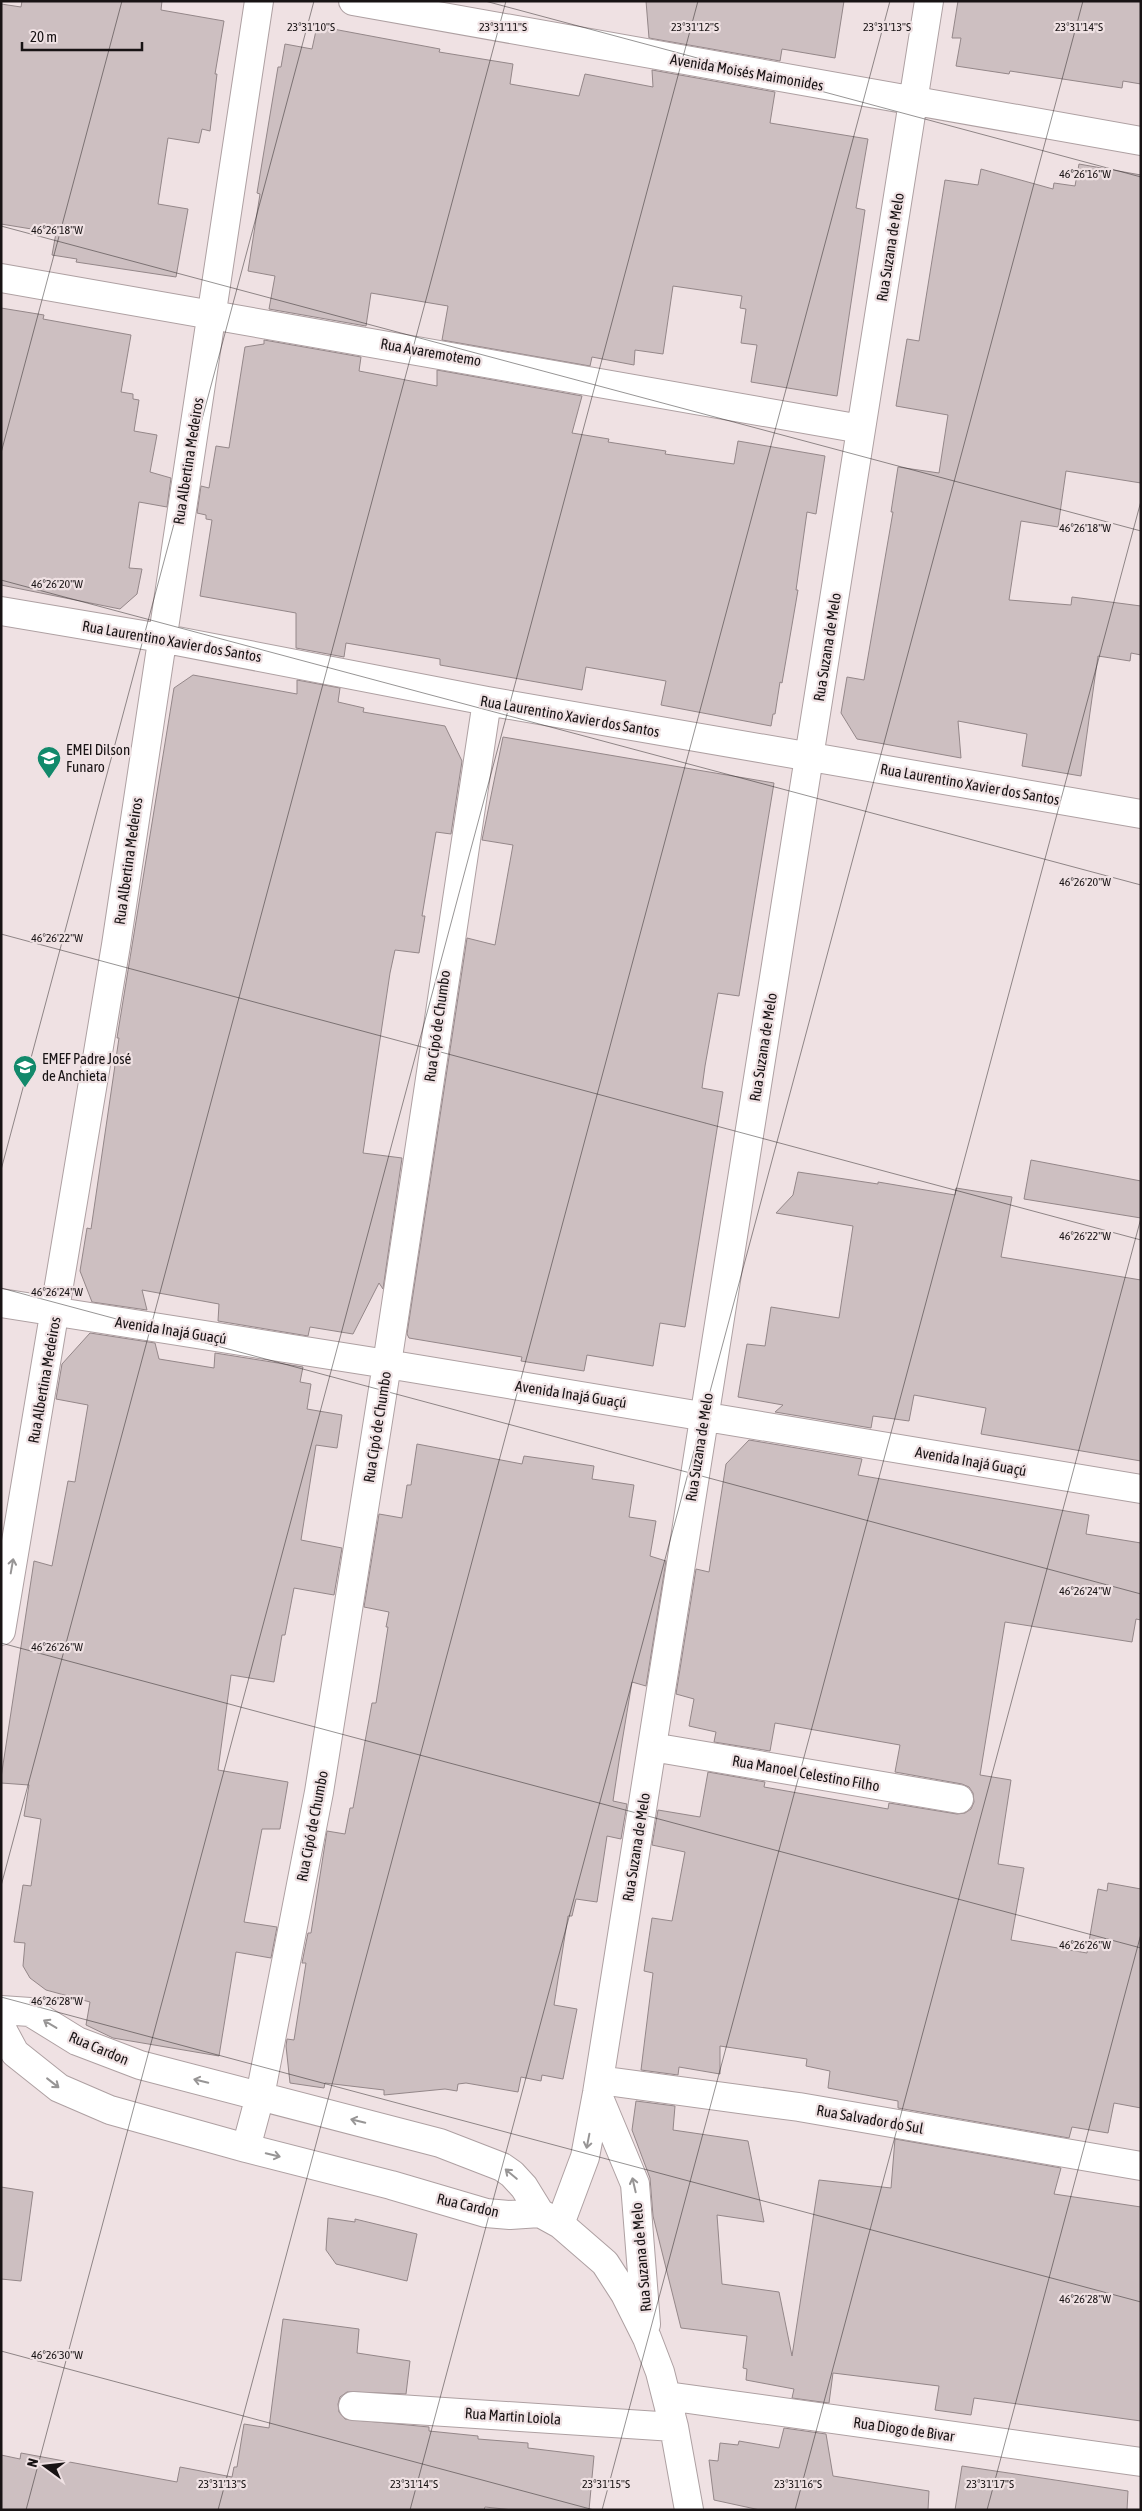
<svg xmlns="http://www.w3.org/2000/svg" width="1142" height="2511" font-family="'Asap Condensed',sans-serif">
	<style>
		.building { fill: #cdbfc1; stroke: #948789 }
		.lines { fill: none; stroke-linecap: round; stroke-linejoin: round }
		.minor-casing { stroke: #aea0a2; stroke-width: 30 }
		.minor { stroke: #fff; stroke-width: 28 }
		.oneway { stroke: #979595 }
		.ticks { fill: none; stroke: #181314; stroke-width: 1; stroke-opacity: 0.45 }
		.labels { text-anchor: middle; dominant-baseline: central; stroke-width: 4.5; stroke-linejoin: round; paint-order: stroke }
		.street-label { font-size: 15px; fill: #181314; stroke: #efe1e3 }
		.poi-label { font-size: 15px; fill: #181314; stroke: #efe1e3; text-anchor: start }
		.ticks-label { font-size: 12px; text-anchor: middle; fill: #181314; stroke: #efe1e3; stroke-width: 4.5; stroke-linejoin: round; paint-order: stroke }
	</style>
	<rect width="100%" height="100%" fill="#efe1e3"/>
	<path class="building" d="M22,1h140l-1,9 63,11 -9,53h2l-7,57 -8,-2 -3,14 -31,-5 -10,66 30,5 -12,68 -100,-15 1,-3 -25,-4 4,-22 -55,-9v-220l20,3z
		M646,1h198l-9,57 -53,-9 -2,12 -131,-23z
		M958,1h183v83l-18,-3 -1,7 -112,-17 -1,3 -53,-8 5,-28h-9z
		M317,26l123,23 -1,3 74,12 -3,20 69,12 6,-22 68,13 -1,-17 123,22 -5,31 98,16 -12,69 9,2 -28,186 -86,-14 6,-37 -16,-2 5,-34 -6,-1 2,-12 -69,-10 -10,68 -28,-4 -1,15 -42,-8 -2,9 -148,-26 6,-34 -77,-13 -5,33 -97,-17 6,-33 -27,-5 12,-77 -3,-1 21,-126h3l4,-23 27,5z
		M1079,164l62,11v308l-75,-12 -8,56 -37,-6 -12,79 62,5 1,-8 69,9v49l-10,-2 -1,8 -32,-5 -17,120 -59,-10 5,-32 -69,-13 3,37 -104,-19 -16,-26 6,-36 17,3 29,-168h-2l7,-45 41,6 9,-58 -52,-9 11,-67 12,2 26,-161 33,5 3,-16 72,20 1,-6 21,3z
		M1,308l43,7 -1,4 88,16 -10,57 12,2v5l6,1 -5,31 23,4 -7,37 21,6 -4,29 -28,-5 -10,66 13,1 -5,25 -17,15 -119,-24z
		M264,340l97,17 -2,14 78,15v-16l145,26 -10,37 37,6 -1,3 58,9 -1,3 69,10 4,-23 87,15 -9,58 -9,-2 -11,78h2l-16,93 -2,-1 -5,32h-2l-2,12 -110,-21 5,-24 -80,-14 -4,23 -142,-25v-6l-94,-16 -2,14 -48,-9v-35l-96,-17 12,-76 -6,-1v-4l-9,-2 4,-27 8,2 7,-42 13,2 16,-101 19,-3z
		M193,675l104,19v-14l43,8 -2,14 26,6 -1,4 82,14 17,35 -11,73 -15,-2 -14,84h3l-6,37 -24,-3 -5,23 -27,180 39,5 -19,131 -4,-6 -26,51 -43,-7 -2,9 -90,-15 1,-17 -77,-14 5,20 -55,-8 -12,-31 7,-43 4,1 28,-191h-2l57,-350z
		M503,737l271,46 -35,213 -21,-3 -13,73 -3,22 21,4 -38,235 -25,-4 -7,43 -66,-11 -3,16 -63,-10 1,-4 -113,-19 -2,-4 60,-396 28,7 18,-100 -31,-5z
		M1031,1160l110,21v37l-117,-19z
		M798,1172l80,12v-2l77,13 1,-7 56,9 -11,60 140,23v181l-160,-27 5,-26 -72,-13 -5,26 -36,-5 -2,12 -96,-16 8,-7 -45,-8 9,-53 18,2 6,-39 68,11 14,-92 -77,-13 17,-18z
		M90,1333l65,10 4,16 55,9 1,-15 88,14 -3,15 11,2 -4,25 35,6 -5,33 -21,-3 -15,95 41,8 -8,47 -40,-7 -9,47h-3l-8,47 -43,-7 -13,95 70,12 -8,47h-18l-18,93 33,5 -6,31 -35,-6 -17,104 -106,-18 -27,-13 4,-23 -44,-12 -16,-12 -7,-12 2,-23 -11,-1 9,-57 8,1 10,-67 -17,-3 5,-31 -28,-2v-5l33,-217 18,5 16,-85 7,1 13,-77 -32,-6 6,-35z
		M749,1440l113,19 -4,16 231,40 -3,19 55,9v77l-5,-1 -4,23 -127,-20 -25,153 31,5 -13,84 26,4 -13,72 76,13 11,-64 9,2 1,-8 33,6v219l-27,-5 -6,30 -36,-6 -3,11 -171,-30v-7l-70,-13 2,-17 -24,-5 1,-7 -87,-13v28l-41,-7 -1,8 -37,-5 12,-97 -9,-2 8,-53 20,3 13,-69 -33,-7 6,-35 42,7 8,-45 57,10 -1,5 124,22 1,-6 68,11 8,-1 6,-4 3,-7 -1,-9 -4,-6 -7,-3 -67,-12 5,-27 -125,-22 -5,28 -56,-9 2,-10 -27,-6 5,-27 -18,-5 20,-125 13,3 17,-108z
		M417,1444l105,20 2,-8 70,10 -2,13 42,6 -5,32 27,4 -6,35 16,5 -20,125 -14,-4 -11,66 -8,53 14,3 -6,35 -14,-3 -10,66 -21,-3 -4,17h-4l-14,89 23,4 -14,70 -21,-4 -1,6 -20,-4 -3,15 -52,-9 -8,1 -1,7 -12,-2 -61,6v-5l-59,-7 -1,5 -34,-5 -4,-37 1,-7 7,1 12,-77h-4l6,-30h3l16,-102 18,3 5,-26h3l19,-105h4l12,-76h-2l3,-15 -25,-5 15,-93 23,4 5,-33h4z
		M636,2101l39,5 -2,24 75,11 16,81 -47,-7 5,69 57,8 13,64 27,-176 72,8 4,-49 166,29 -7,26 87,13v214l-167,-23 -3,17 -36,-5 4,-24 -106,-13 -4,30 -37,-5 2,-9 -48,-9 1,-11 -4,-1 4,-32 -66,-8 -28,-112 -3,-38 -18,-48z
		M1,2187l32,5 -12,89 -20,-2z
		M328,2218l27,4v-3l62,15 -10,47 -71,-17 -10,-14z
		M283,2319l76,10 -2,24 53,8 -4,33 -59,-2 -7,5 -2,7 1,8 6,7 84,8v4l49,5v3l50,4v5l66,8 -5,54h-76l-28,-3 -1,3h-483v-55l19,4 1,-6 156,29 3,-15 52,10 2,-10h3l7,-43 25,4z
		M784,2428l42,6 7,42 96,15 -1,19h-168l-46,-10 -5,-40 9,1 2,-18 18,2 1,-4 40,7z
		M962,2466l166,25 -1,19h-172z"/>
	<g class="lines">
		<g class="minor-casing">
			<path id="minor" d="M353,1l788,140
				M1,278l860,151
				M1,611l160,27 326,63 654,113
				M1,1303l386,61 754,125
				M1,1631l115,-686 143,-944
				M652,1747l307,52
				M1,2010l29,2 47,29 63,24 300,78 62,24 10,7 12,13 16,26 20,11 45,39 20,31 22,44 13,34 14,55 15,83
				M1,2027l14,26 44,35 51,22 136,38 145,37 95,28 24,2 30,-2
				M599,2080l200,27 342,59
				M597,2093l38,91 11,140
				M246,2148l14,-52 59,-304 68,-428 100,-663
				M560,2224l25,-67 12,-64 332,-2092
				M667,2396l474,66
				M353,2406l321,21"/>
		</g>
		<use href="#minor" class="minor"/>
	</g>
	<defs><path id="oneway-shaft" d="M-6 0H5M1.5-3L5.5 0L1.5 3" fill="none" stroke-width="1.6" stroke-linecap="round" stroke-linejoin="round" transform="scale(1.25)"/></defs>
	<g class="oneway">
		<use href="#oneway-shaft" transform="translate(12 1566) rotate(-80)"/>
		<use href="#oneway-shaft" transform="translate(50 2024) rotate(-149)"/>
		<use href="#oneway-shaft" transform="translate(201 2081) rotate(-166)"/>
		<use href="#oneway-shaft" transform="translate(53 2083) rotate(38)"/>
		<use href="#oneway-shaft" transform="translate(358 2121) rotate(-166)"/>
		<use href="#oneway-shaft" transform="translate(588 2141) rotate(101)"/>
		<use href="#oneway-shaft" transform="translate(273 2155) rotate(14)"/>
		<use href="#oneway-shaft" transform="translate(511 2174) rotate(-140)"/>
		<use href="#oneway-shaft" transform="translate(634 2185) rotate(-103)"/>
	</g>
	<path class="ticks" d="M485,1l656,176M1,226l1140,305M1,453l121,-452M1,580l1140,305M1,934l1140,306M1,1170l313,-1169M1,1288l1140,306M1,1643l1140,305M1,1886l505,-1885M1,1997l1140,305M1,2351l593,159M26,2510l672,-2509M218,2510l672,-2509M410,2510l673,-2509M602,2510l539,-2009M795,2510l346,-1292M987,2510l154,-576"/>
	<defs>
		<g id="school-pin" transform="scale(1.25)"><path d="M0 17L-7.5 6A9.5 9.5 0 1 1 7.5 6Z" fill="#12896b" stroke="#efe1e3"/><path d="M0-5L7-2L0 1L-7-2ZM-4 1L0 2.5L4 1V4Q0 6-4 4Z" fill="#fff"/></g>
	</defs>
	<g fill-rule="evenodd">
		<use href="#school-pin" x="49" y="758"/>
		<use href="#school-pin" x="25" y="1067"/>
	</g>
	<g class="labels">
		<g class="street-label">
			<text transform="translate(747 72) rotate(10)">Avenida Moisés Maimonides</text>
			<text transform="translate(890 247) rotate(-81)">Rua Suzana de Melo</text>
			<text transform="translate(431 352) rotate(10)">Rua Avaremotemo</text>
			<text transform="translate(188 461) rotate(-81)">Rua Albertina Medeiros</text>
			<text transform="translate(172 641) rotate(10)">Rua Laurentino Xavier dos Santos</text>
			<text transform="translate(827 647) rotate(-81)">Rua Suzana de Melo</text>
			<text transform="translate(570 716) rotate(10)">Rua Laurentino Xavier dos Santos</text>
			<text transform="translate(970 784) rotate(10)">Rua Laurentino Xavier dos Santos</text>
			<text transform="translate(128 861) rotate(-82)">Rua Albertina Medeiros</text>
			<text transform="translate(437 1026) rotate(-82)">Rua Cipó de Chumbo</text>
			<text transform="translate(763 1047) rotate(-81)">Rua Suzana de Melo</text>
			<text transform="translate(171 1330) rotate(9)">Avenida Inajá Guaçú</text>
			<text transform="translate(44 1380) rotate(-80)">Rua Albertina Medeiros</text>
			<text transform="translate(571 1394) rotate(9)">Avenida Inajá Guaçú</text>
			<text transform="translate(377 1427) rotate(-81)">Rua Cipó de Chumbo</text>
			<text transform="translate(699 1447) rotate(-81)">Rua Suzana de Melo</text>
			<text transform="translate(971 1461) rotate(10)">Avenida Inajá Guaçú</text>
			<text transform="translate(806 1773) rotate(10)">Rua Manoel Celestino Filho</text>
			<text transform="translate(312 1826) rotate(-79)">Rua Cipó de Chumbo</text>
			<text transform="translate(636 1847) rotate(-81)">Rua Suzana de Melo</text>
			<text transform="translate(99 2048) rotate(23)">Rua Cardon</text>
			<text transform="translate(870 2119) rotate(10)">Rua Salvador do Sul</text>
			<text transform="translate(468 2205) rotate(13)">Rua Cardon</text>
			<text transform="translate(641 2257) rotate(-95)">Rua Suzana de Melo</text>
			<text transform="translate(513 2416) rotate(4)">Rua Martin Loiola</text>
			<text transform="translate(904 2429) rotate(8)">Rua Diogo de Bivar</text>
		</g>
		<g class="poi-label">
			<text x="66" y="749">EMEI Dilson<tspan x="66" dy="17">Funaro</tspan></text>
			<text x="42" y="1058">EMEF Padre José<tspan x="42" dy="17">de Anchieta</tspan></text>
		</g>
	</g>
	<g class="ticks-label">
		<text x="311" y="31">23°31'10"S</text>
		<text x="503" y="31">23°31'11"S</text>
		<text x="695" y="31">23°31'12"S</text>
		<text x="887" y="31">23°31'13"S</text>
		<text x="1079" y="31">23°31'14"S</text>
		<text x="1085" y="178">46°26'16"W</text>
		<text x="57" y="234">46°26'18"W</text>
		<text x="1085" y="532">46°26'18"W</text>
		<text x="57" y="588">46°26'20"W</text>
		<text x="1085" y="886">46°26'20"W</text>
		<text x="57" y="942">46°26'22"W</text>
		<text x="1085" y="1240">46°26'22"W</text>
		<text x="57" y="1296">46°26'24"W</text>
		<text x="1085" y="1595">46°26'24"W</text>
		<text x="57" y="1651">46°26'26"W</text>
		<text x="1085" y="1949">46°26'26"W</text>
		<text x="57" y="2005">46°26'28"W</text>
		<text x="1085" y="2303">46°26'28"W</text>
		<text x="57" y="2359">46°26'30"W</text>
		<text x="222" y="2488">23°31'13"S</text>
		<text x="414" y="2488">23°31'14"S</text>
		<text x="606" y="2488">23°31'15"S</text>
		<text x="798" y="2488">23°31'16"S</text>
		<text x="990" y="2488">23°31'17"S</text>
	</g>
	<rect width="1142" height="2511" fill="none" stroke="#181314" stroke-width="5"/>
	<g transform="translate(45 2466) rotate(285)" stroke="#efe1e3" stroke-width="4" paint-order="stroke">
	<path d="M0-4L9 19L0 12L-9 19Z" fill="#181314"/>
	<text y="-8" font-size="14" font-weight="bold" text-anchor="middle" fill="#181314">N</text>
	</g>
	<path d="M22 42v8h120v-8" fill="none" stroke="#181314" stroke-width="2.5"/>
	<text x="30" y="42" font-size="15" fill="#181314" stroke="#efe1e3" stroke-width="4" paint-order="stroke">20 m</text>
</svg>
